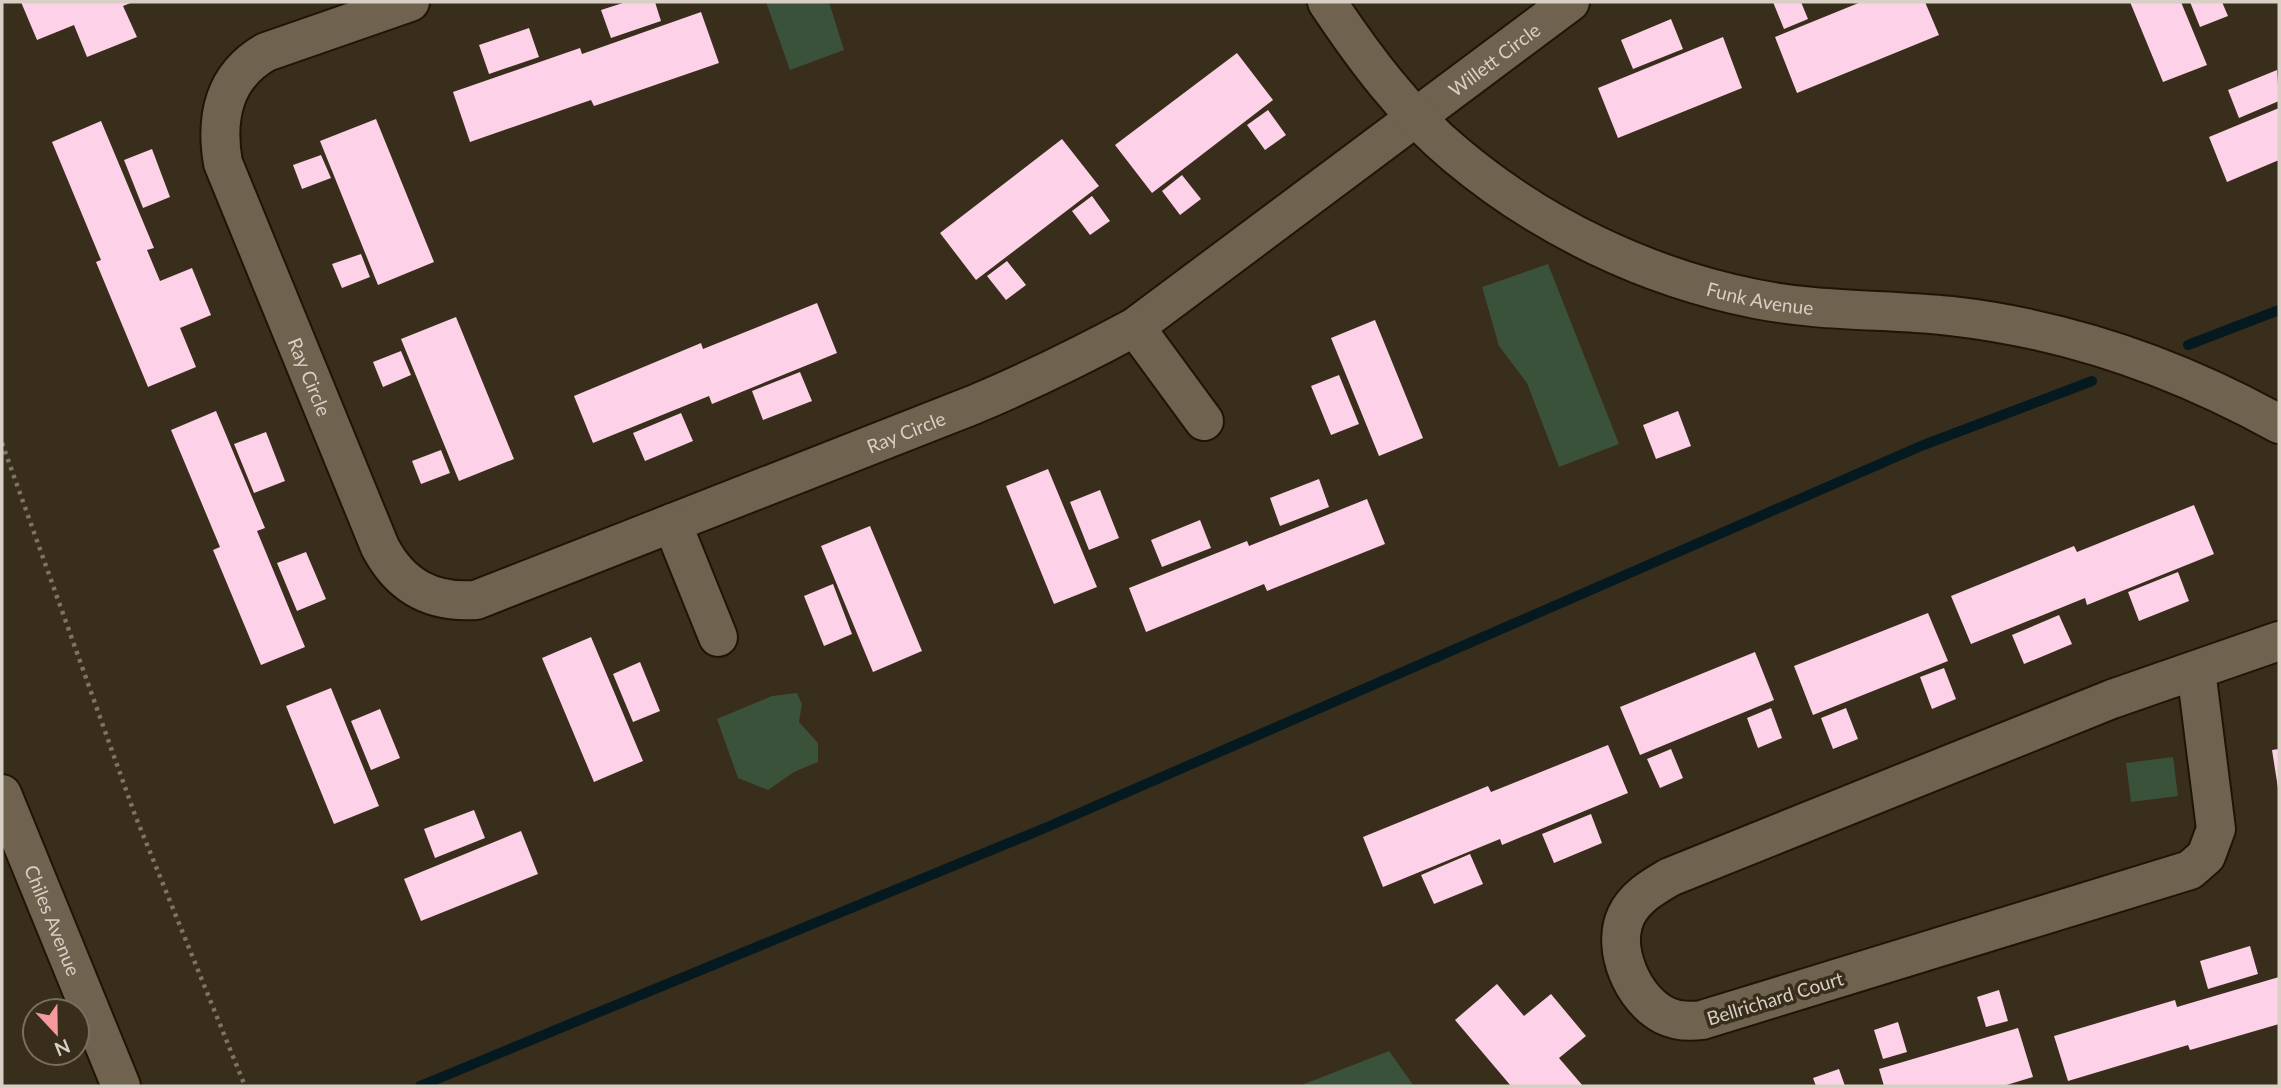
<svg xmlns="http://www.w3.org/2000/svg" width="2281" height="1088" font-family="Lato,sans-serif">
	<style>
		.green { fill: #3a513a }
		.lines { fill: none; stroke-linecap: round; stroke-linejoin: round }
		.stream { stroke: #051920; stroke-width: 10 }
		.building { fill: #fdd1e8 }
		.minor-casing { stroke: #201504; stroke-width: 42 }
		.path { stroke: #7e7465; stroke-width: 4.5; stroke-dasharray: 3.5 5; stroke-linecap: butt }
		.minor { stroke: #6f624e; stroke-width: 38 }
		.labels { text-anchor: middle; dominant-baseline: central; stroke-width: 7; stroke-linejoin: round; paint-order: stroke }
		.street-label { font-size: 19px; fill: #d8d0c5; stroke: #392d1b }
	</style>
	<rect width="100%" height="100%" fill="#392d1b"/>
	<path class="green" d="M766,2h63l15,48 -54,20z
		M1548,264l71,180 -60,23 -32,-84 -28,-37 -17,-59z
		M797,693l5,11 -3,18 19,21v19l-24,10 -26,18 -30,-12 -21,-59 55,-23z
		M2173,757l5,39 -47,6 -5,-39z
		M1389,1051l25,35h-115z"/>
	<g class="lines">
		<path class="stream" d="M2188,345l91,-35
			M420,1086l625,-258 876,-382 171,-65"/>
	</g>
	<path class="building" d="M21,2h112l-10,4 14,31 -50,20 -13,-32 -37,15z
		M626,2h29l6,19 -50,17 -10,-28z
		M1773,2h28l7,17 -24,10z
		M1861,2h64l14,33 -142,58 -22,-56z
		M2130,2h51l26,63 -44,17z
		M2190,2h32l6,14 -28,11z
		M701,12l18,51 -125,43 -3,-6 -121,42 -17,-50 127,-44 2,6z
		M1671,19l12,30 -50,20 -12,-29z
		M529,28l10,29 -50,17 -10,-29z
		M1723,37l19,51 -124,50 -20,-50z
		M1237,53l36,47 -121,93 -37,-48z
		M2277,70l2,31 -40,17 -11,-28z
		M2279,108v52l-52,22 -18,-45z
		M1268,110l18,25 -21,15 -18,-25z
		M376,119l58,143 -56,23 -58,-144z
		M101,121l53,127 -7,2 13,31 32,-13 19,47 -31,13 16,39 -48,20 -52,-125 5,-2 -49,-118z
		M1062,139l37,47 -123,94 -36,-47z
		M152,149l18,48 -27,11 -19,-48z
		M321,155l10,23 -29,11 -9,-24z
		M1182,175l19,24 -21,16 -18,-24z
		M1092,196l18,25 -20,14 -18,-24z
		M361,254l9,23 -28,11 -10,-24z
		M1007,261l19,24 -20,15 -19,-24z
		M817,303l20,50 -125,51 -3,-8 -116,47 -19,-47 127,-53 2,6z
		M456,317l58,142 -55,22 -58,-142z
		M1375,320l48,118 -44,18 -48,-118z
		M401,351l10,24 -28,12 -10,-25z
		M800,372l12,29 -49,19 -11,-29z
		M1339,375l20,49 -28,11 -20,-49z
		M216,411l49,117 -8,3 48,116 -44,18 -48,-115 7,-3 -49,-117z
		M1678,411l13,35 -35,13 -13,-34z
		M681,413l12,28 -48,20 -12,-28z
		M266,432l19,49 -31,12 -20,-49z
		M441,450l9,23 -29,11 -9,-23z
		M1048,469l49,118 -43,17 -48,-118z
		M1319,479l10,28 -49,19 -10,-28z
		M1100,490l19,48 -30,12 -19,-48z
		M1367,499l18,45 -118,47 -3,-7 -118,48 -17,-44 118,-47 2,5z
		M2194,505l20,49 -127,51 -2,-7 -114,46 -20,-48 123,-50 3,6z
		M1200,520l11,28 -49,19 -11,-27z
		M870,526l52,125 -49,21 -52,-126z
		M306,552l20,47 -29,12 -20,-48z
		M2178,572l11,29 -50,20 -11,-29z
		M833,584l19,50 -28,12 -20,-50z
		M1928,613l20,48 -135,54 -19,-49z
		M2059,615l13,29 -48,20 -12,-29z
		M591,637l52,124 -49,21 -52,-124z
		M1755,652l19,48 -134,55 -20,-48z
		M640,662l20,49 -27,11 -20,-48z
		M1944,668l12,31 -24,10 -12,-32z
		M331,688l48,118 -45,18 -48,-118z
		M1771,708l11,30 -24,10 -11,-30z
		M1846,708l12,31 -25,10 -12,-31z
		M380,709l20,49 -29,12 -20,-49z
		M1608,745l20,48 -126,52 -2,-6 -117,48 -20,-50 125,-51 3,6z
		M1671,749l12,29 -23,10 -13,-29z
		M2279,749v39h-1l-6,-38z
		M474,810l11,28 -50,20 -11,-29z
		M1591,814l11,29 -48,20 -12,-29z
		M521,831l17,43 -117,47 -17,-42z
		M1470,854l13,30 -49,20 -13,-29z
		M2250,946l8,28 -50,15 -8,-28z
		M2279,977v47l-89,26 -2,-5 -120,36 -14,-45 121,-36 2,7z
		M1497,984l27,32 27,-22 35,42 -27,22 24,28h-72l-56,-66z
		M1999,990l9,31 -22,6 -9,-30z
		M1898,1022l9,30 -24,7 -9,-29z
		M2018,1028l15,49 -30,9h-119l-5,-17z
		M1839,1069l6,17h-29l-3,-8z"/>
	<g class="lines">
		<g class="minor-casing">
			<g id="minor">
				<path id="s1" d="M410,2l-144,50c-42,24 -51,65 -43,111l157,384c21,40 52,56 96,53l497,-195c55,-23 108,-49 162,-78l435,-325"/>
				<path id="s2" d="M1327,2c36,54 78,111 129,153 86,72 190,122 300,144 64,13 131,10 195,17 115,13 227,52 328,108"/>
				<path d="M1135,327l69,94"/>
				<path d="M672,523l46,114"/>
				<path d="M2196,670l20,159 -10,27 -16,14 -488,150c-14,2 -26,1 -38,-5 -31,-16 -53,-66 -38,-99 9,-19 27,-29 44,-39l442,-178 167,-58"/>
				<path id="s3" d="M2,794l119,292"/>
			</g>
		</g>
		<path class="path" d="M2,443l133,372 110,271"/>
		<use href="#minor" class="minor"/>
	</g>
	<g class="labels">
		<g class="street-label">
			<text stroke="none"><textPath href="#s1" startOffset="1974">Willett Circle</textPath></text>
			<text stroke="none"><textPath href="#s2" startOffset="541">Funk Avenue</textPath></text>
			<text stroke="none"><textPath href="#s1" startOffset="511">Ray Circle</textPath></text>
			<text stroke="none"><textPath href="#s1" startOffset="1274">Ray Circle</textPath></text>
			<text stroke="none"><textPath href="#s3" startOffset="136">Chiles Avenue</textPath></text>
			<text transform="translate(1775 998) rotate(-17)">Bellrichard Court</text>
		</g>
	</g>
	<rect width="2281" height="1088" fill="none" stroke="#d8d0c5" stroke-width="7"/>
	<g transform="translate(56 1032) rotate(158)"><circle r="33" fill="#392d1b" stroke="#796e5f" stroke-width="2"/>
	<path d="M0-5L12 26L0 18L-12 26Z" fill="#f59b9d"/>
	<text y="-10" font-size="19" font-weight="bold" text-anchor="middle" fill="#d8d0c5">N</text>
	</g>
</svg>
